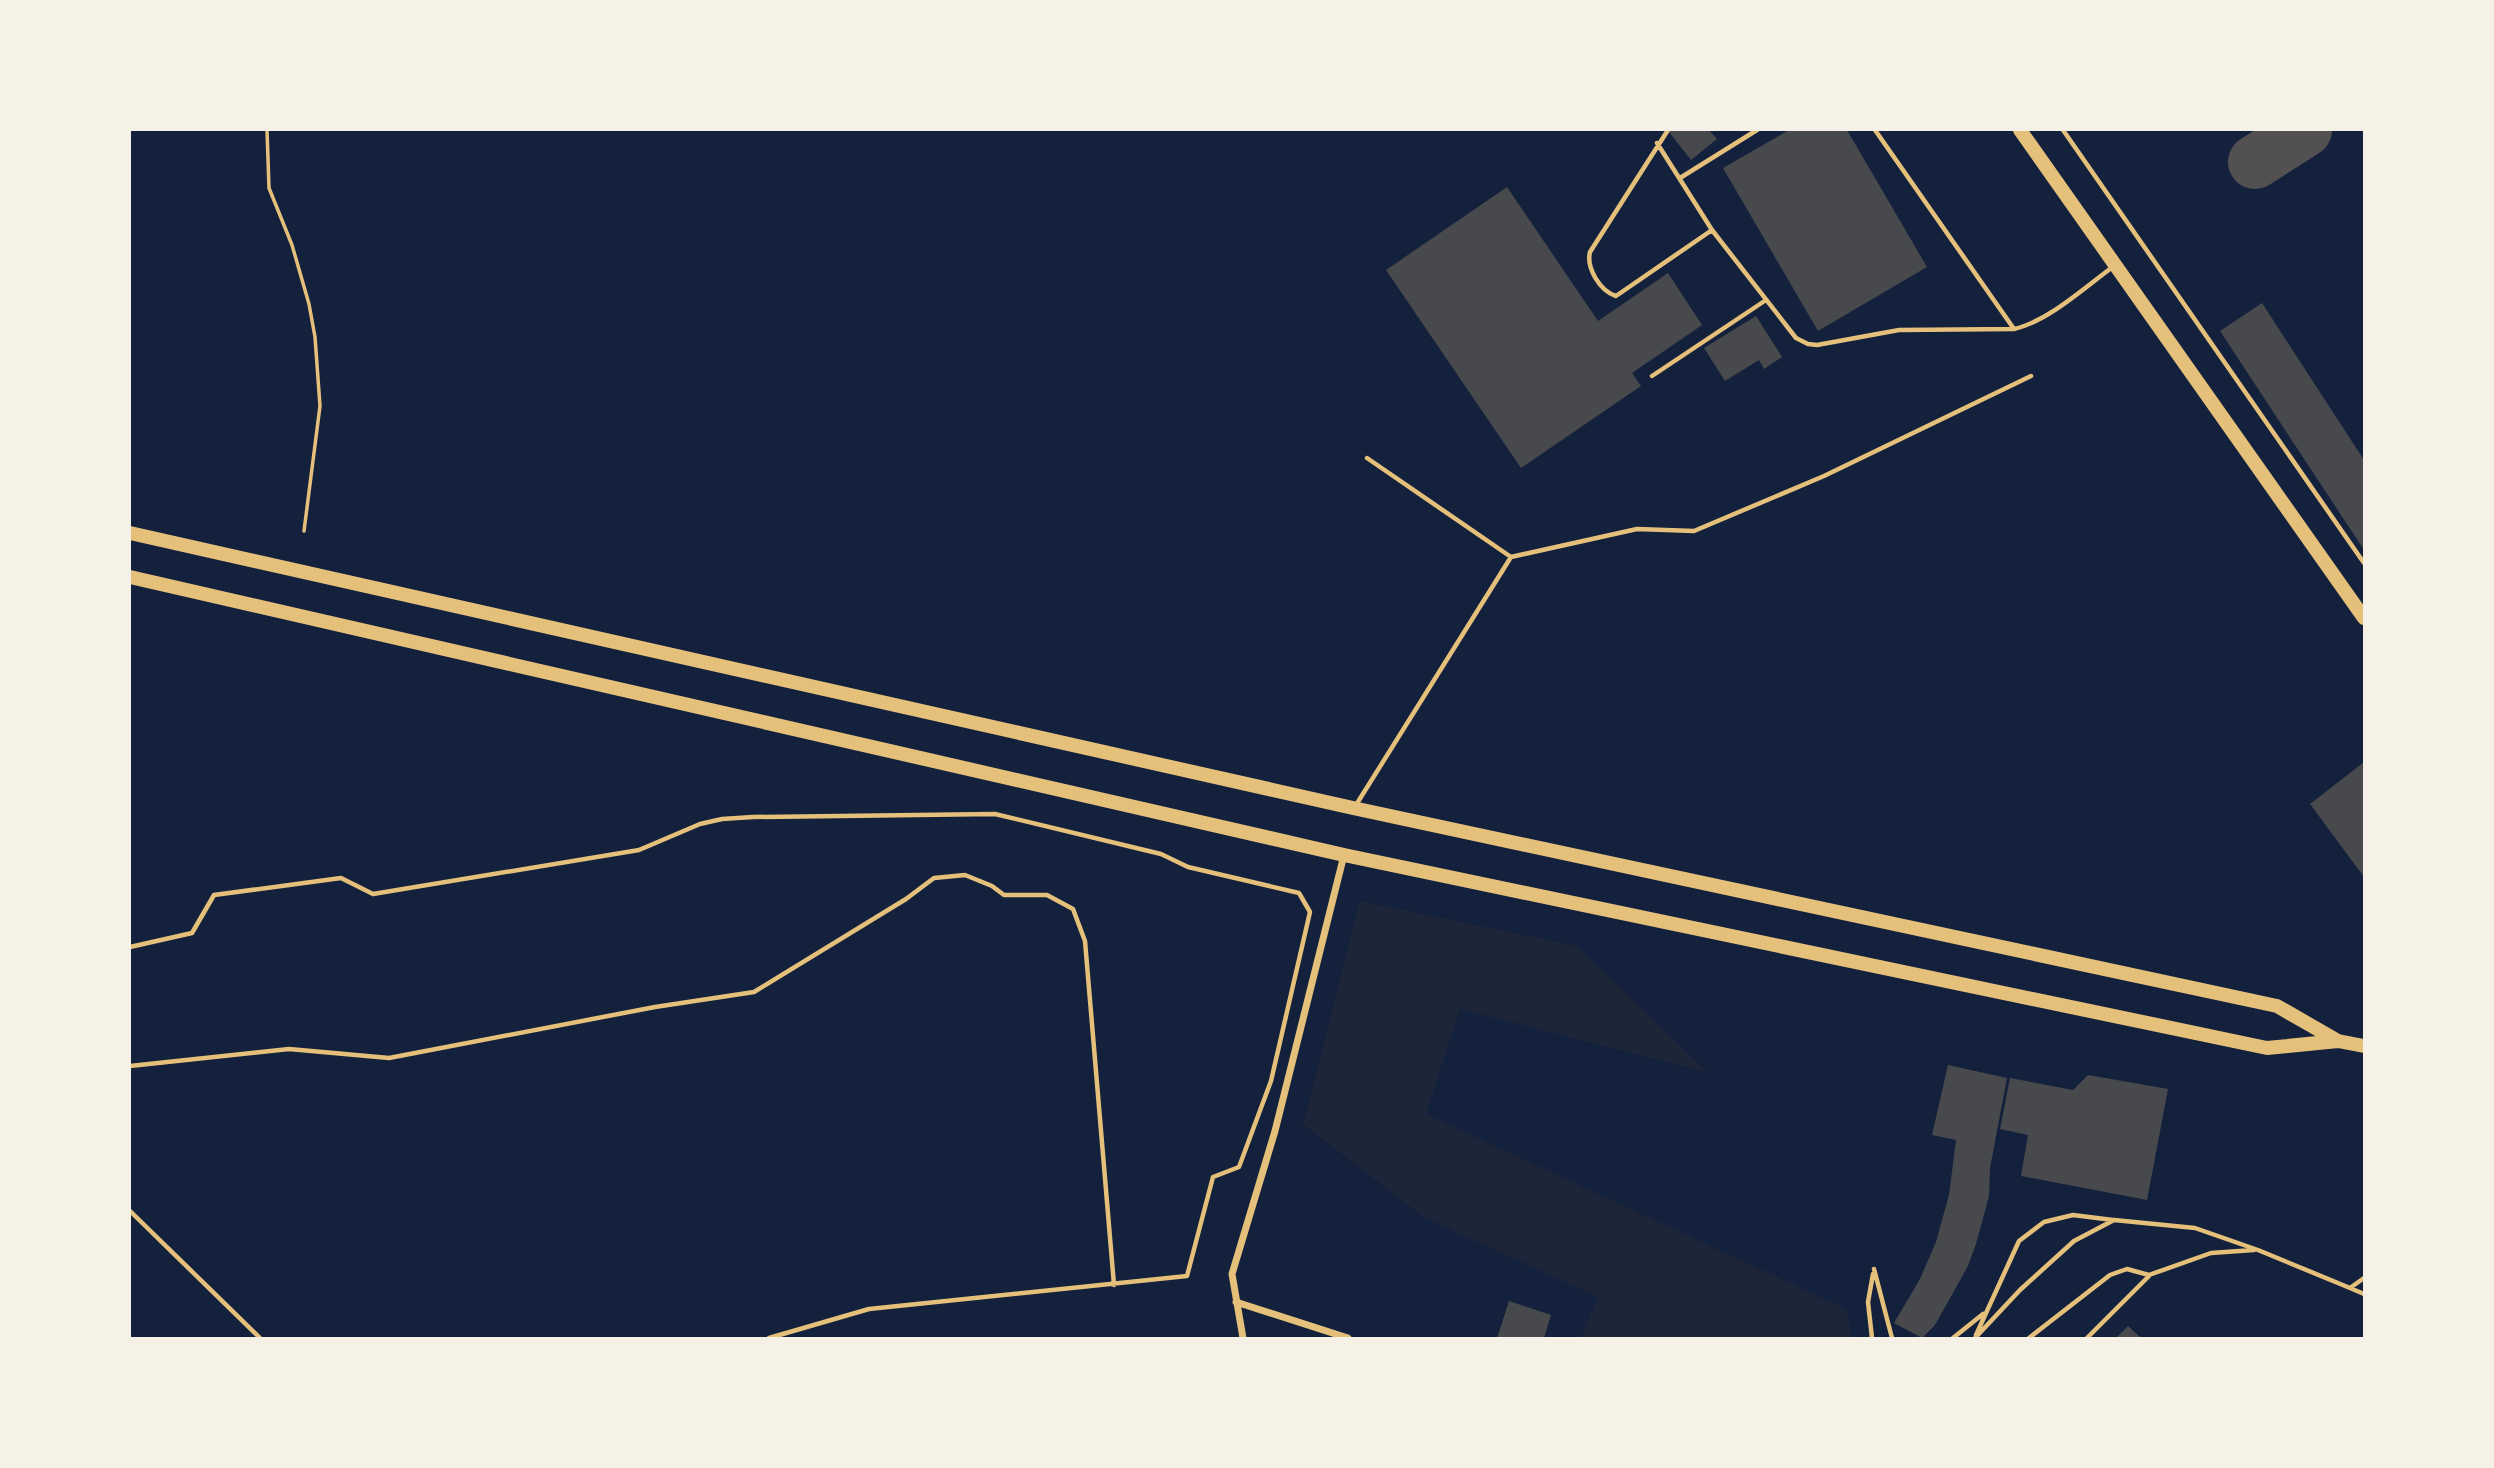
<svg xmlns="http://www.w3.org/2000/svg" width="2494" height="1468" font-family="Roboto,sans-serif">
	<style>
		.green { fill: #1d2539 }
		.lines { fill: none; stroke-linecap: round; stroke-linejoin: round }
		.taxiway { stroke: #525050; stroke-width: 54 }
		.building { fill: #48494c }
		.path { stroke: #e5c07b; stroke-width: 3.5 }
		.service { stroke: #e5c07b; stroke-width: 4.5 }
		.minor { stroke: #e5c07b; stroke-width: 7 }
		.primary { stroke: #e5c07b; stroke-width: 14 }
	</style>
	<rect width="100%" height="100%" fill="#14213d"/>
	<path class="green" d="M1360,901l217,45 130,126 -247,-63 -34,105 420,195 6,29h-271l17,-41 -173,-79 -122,-94z"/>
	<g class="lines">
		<path class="taxiway" d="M2255,162l50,-32"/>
	</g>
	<path class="building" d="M1672,130h37l8,9 -26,21 -22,-28z
		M1789,130h58l80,137 -109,64 -95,-163z
		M1507,187l91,134 70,-48 34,52 -70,48 9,13 -120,82 -135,-198z
		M2262,303l102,157v90l-144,-219z
		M1756,316l26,41 -18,12 -5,-9 -34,21 -21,-33z
		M2364,762v115l-54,-73z
		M1948,1065l59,13 -17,90 -1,28 -13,48 -8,22 -33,59 -13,13 -28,-15 26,-44 16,-37 13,-47 7,-55 -24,-5z
		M2088,1075l80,14 -21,111 -126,-24 7,-41 -28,-6 10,-51 63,12z
		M1509,1301l42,14 -7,23h-47z
		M2128,1326l13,12h-25z"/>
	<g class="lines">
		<path class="path" d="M267,130l2,58 23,57 17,59 6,33 5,69 -16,125"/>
		<path class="service" d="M1668,130l-78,122c-4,16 10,39 26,44l96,-66
			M1875,130l139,199
			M2063,130l301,433
			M1657,143l55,87 84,108 12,6 9,1 82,-15 115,-1c35,-8 71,-42 100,-63
			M1680,178l77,-48
			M1652,376l114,-76
			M1367,458l144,99
			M1356,805l155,-248 126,-28 57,2 130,-55 207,-100
			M130,947l62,-14 22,-38 127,-17 32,16 266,-44 61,-26 22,-5 31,-2 242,-3 166,40 27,13 111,26 11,19 -39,169 -32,86 -26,10 -26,99 -318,33 -100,29
			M130,1066l159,-17 100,9 266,-51 99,-15 152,-93 28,-21 31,-3 27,11 12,9h43l26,14 12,32 29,344
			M130,1211l130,127
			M1874,1269l18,69
			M2350,1288l14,6
			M1976,1335l43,-94 25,-19 29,-7 40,5
			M1872,1338l-4,-36 5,-28
			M1953,1338l30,-24
			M1975,1338l45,-48 54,-49 40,-21 81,8 63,22 92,38 14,-10
			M2029,1338l81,-63 17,-6 22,6 62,-22 43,-3
			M2087,1338l62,-62"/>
		<path class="minor" d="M1236,1302l112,36
			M1243,1338l-11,-64 43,-143 69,-276"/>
		<path class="primary" d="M2020,130l344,488
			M130,533l1223,275 924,198 61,35
			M130,577l1214,278 923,193 71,-7 26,5"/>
	</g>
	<rect width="2494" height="1468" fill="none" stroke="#f6f1e7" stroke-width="262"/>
</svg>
